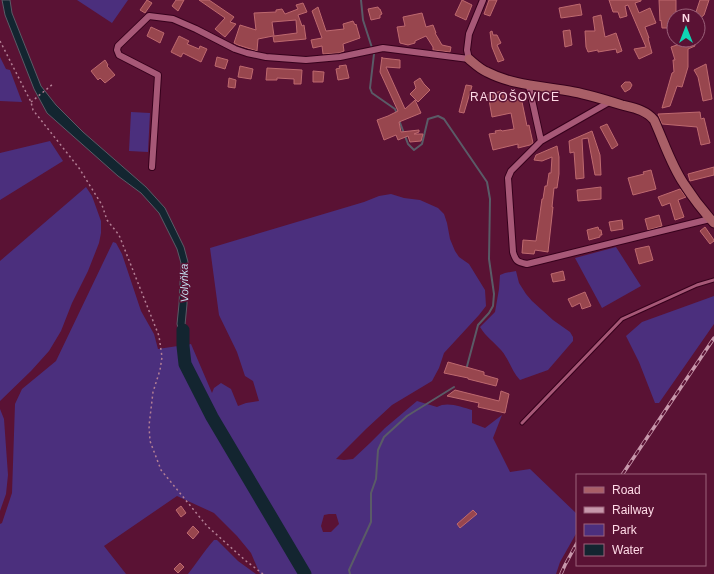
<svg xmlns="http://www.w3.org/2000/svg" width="714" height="574" font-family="Helvetica,sans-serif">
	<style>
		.green { fill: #4b2f7d; fill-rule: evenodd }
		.water { fill: #132530; stroke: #5a5b67 }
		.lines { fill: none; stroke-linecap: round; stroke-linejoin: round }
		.stream { stroke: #5a5b67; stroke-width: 2 }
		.river { stroke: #132530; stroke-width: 13 }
		.building { fill: #98464e; stroke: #be696f; fill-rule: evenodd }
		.lane-casing { stroke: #36011c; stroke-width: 5 }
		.street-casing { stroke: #36011c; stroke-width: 8 }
		.secondary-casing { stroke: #36011c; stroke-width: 11 }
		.path { stroke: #b37f95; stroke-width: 1.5; stroke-dasharray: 2 3; stroke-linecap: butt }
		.lane { stroke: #a75877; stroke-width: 3 }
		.street { stroke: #a75877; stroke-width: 6 }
		.secondary { stroke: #a95f67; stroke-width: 9 }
		.rail-casing { stroke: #c797ab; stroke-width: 3.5 }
		.rail { stroke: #5a1234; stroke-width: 2; stroke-dasharray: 6; stroke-linecap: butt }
		.labels { text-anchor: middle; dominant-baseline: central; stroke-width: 3; stroke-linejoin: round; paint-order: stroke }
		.water-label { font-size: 11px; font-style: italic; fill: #c1dced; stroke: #5a1234 }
		.quarter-label { font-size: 12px; letter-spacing: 1px; fill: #fedae6; stroke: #5a1234 }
	</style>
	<rect width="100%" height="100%" fill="#5a1234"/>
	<path class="green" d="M77,0h51l-16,23z
		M0,57l6,12 4,1 12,32 -22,-1z
		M131,112l19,1 -2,39 -19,-1z
		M50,141l13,20 -63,39v-47z
		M86,187l6,9 9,25v12l-2,10 -11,28 -16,32 -11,28 -12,20 -18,20 -31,30v-140z
		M391,194l13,4 16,2 18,8 6,6 3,9 3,16 5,12 4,6 10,7 16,26 1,16 -7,9 -35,38 -5,15 -7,13 -40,24 -26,24 -30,30 8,1 9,-1 17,-16 15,-15 32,-27 20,6c10,-6 25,0 35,3v13l13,5 17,-13 -9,23 17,34 20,-3 47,45v18l-17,30 -4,12h-296l-9,-21 -14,-17 -23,-23 -37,-17 -73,50 22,28h-126v-50l2,-1 10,-30 3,-89 7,-15 34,-28 57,-119 3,1 6,11 19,57 13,23 4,15 33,-5 21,49 2,-5 7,-5 10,6 7,17 8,-3 13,-2 -6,-20 -8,-5 -8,-24 -18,-37 -9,-67 154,-46 15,-6zM329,514h7l3,10 -8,8h-8l-2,-6 3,-11z
		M616,247l25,39 -39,22 -27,-50z
		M516,271l3,12 7,11 6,7 21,19 17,12 3,5v4l-25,29 -28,10c-8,-8 -11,-21 -19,-30 -7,-8 -15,-13 -21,-23l15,-15 4,-23 1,-14 5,-2z
		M714,296v28l-55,79h-4l-16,-41 -13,-26 16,-14z
		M0,409l4,10 4,56 -2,19 -6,17z
		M214,540h3l21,21 18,13h-68c9,-11 16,-23 26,-34z"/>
	<path class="water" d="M2,0h8l2,13 29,73 15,19 27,27 63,55 19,21 19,39 4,15 -1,42 -4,42 -6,-22 2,-20 2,-41 -4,-14 -18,-36 -18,-20 -23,-17 -71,-63 -13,-24 -29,-74z"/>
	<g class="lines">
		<path class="stream" d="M361,0l2,20 11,34 -4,34 2,5 23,16 2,5
			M399,120l9,24 6,6 8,-6 6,-25 10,-3 6,3 43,63 3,17 -1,60 5,35 -1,12 -4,7 -11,12 -12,45
			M350,574l-1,-4 22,-48v-29l5,-14 2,-29 6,-13 23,-21 47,-29"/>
		<path class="river" d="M183,330v16l2,18 27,53 93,157"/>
	</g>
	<path class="building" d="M147,0l5,3 -7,10 -5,-3z
		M176,0h8l-6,11 -6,-5z
		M199,0h10l25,17 -4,5 6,2 -11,13 -10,-8 10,-11z
		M462,0l10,5 -6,15 -11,-5z
		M489,0h8l-7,16 -6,-2z
		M609,0h32v1l-6,2 4,10 11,-5 6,15 -11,4 4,11h-1l4,15 -13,6 -5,-10 12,-2 -18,-42 -3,1 2,10 -7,2 -2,-6h-5z
		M659,0h17v16h-2v7h-6v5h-6l-1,-8 -1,1z
		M700,0h9l-5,15 -6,5v-4h-7l5,-4z
		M303,3l4,9 -9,3 4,11 2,-1 2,14 -32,3 -1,-6 -15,3 -1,12 -19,-6 -4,-2 6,-18 16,5 -2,-17 22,-1v-2l6,-1 3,5 13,-5 -2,-4zM296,20l1,13 -23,3 -2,-14z
		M580,4l2,11 -21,3 -2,-10z
		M318,7l8,24 18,-2 -1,-5 10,-3 2,4 1,-1 4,14 -17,6 1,7 -5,2 -16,1 -1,-8 -9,2 -2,-8 11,-2 -10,-27z
		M378,7l1,2h1l2,5 -2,1v3l-9,2 -3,-11z
		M422,13l4,14 7,-2 3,8h-1l7,12 9,2 -1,5 -17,-2v-3l-7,-11 -11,5v2l-7,2 -8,-2 -3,-16 8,-1 -2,-9z
		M601,15l4,22 11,-4 6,18 -5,2 -1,-4 -18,3v-2l-10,2 -2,-5 -1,-16h10l-2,-14z
		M151,27l13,6 -4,10 -13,-7z
		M570,30l2,15 -7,2 -2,-16z
		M492,31l1,4h4l4,8 -4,2 7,15 -6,2 -6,-15 -2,-15z
		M179,36l10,5 -2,3 12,5 1,-3 7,3 -6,13 -18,-9 -2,4 -10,-5z
		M691,40h2l2,6 -7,3v18l-6,20 -5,-1 -7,20 -8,2 10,-35 2,-1 -1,-12h2l-4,-13z
		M217,57l11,3 -3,9 -10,-3z
		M382,57v1l18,2v8l-14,-1 19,42 10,-9 6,13 -22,9 2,10 18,-2v2l-5,2h9l-2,7 -11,1 -2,-6 -10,4 -2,-5 -12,5 -7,-20 11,-4 10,-5 -18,-39z
		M105,60l3,5 -1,1 8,9 -10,8 -5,-5 -2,2 -7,-9z
		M706,64l6,35 -9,2 -5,-24 -4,-7z
		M346,65l3,13 -11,2 -2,-11 4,-1 -1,-2z
		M240,66l13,3 -2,10 -13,-2z
		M267,68l35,2 -1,14h-7v-5l-17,-1v2h-11z
		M313,71l11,1 -1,10h-10z
		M229,78l7,2 -1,8 -7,-1z
		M420,78l4,6 6,6 -12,12 -8,-8 6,-6 -2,-6z
		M625,82h5l2,3 -2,4 -5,3 -4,-6z
		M466,85l6,1 -8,27 -5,-1z
		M504,91l1,10 16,-4 6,29 2,-1 4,18 -3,2 -12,3v-4l-25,6 -4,-16 7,-1 -1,-2 6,-1 1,1 12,-2 -3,-16 -19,4 -4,-23z
		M700,112l1,7 3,-1 6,25 -9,2 -4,-18 -35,-3 -4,-10z
		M607,124l11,21 -6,4 -12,-22z
		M592,131l8,24 1,20h-6l-7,-37 -6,1 2,39 -8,1 -2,-27 -4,1 -1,-12z
		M557,146l2,11v17l-2,14h-3l-2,19h1l-5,45 -13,-2 -1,4 -12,-1 1,-13 13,1 6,-42h1l2,-13h2l2,-13h2l1,-16 -10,4 -8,-1 2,-5z
		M714,167v8l-24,6 -2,-7z
		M651,170l5,19 -23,6 -5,-17 16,-4 -1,-2z
		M601,187v12l-23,2 -1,-11z
		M680,189l6,8 -8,3 6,17 -9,3 -5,-17 -8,3 -4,-9z
		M659,215l3,11 -14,4 -3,-11z
		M622,220l1,9 -12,2 -2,-9z
		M598,227l1,3h2l1,5h-2v2l-11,3 -2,-10z
		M705,227l9,13v1l-4,3 -10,-13z
		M649,246l4,14 -14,4 -4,-15z
		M563,271l2,9 -12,2 -2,-8z
		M585,292l6,14 -9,3 -2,-6 -8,4 -4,-8z
		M448,362l36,10v3l14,4 -2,7 -28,-7v-1l-24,-5z
		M455,390l44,11 2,-10 8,3 -4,19 -27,-6 1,-4 -32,-7z
		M181,506l5,7 -5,4 -5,-7z
		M473,510l4,4 -17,14 -3,-4z
		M193,526l6,6 -6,7 -6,-6z
		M180,563l4,4 -6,6 -4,-4z"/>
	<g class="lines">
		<g class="lane-casing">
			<path id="lane" d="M522,423l100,-104 75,-34 17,-5"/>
		</g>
		<g class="street-casing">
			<path id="street" d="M529,86l12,55 -30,30 -3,7 5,74c3,10 5,10 14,12l183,-45
				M541,141l70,-40
				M152,167l6,-92 -39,-20 -2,-5 1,-4 31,-30 24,3 23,10 39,20 12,4 19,4 40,3 34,-3 43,-9 86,11 -2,-9 2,-16 14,-34"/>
		</g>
		<g class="secondary-casing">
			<path id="secondary" d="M469,59c6,5 11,10 18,13 27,14 57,14 87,20 16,3 32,8 48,13 12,3 24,5 32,15 10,22 17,45 30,64 9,14 19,27 30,39"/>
		</g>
		<path class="path" d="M0,41l31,61 2,8 46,58 23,37 5,15 12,15 40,101 3,21 -2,13 -7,22 -4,34 1,15 11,29 46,56 39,35 17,13
			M31,102l22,-18"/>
		<use href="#lane" class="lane"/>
		<use href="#street" class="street"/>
		<use href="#secondary" class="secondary"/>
		<g class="rail-casing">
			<path id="rail" d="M622,475l92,-137
				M561,574l4,-9 12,-22"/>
		</g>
		<use href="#rail" class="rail"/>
	</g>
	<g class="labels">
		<g class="water-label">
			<text transform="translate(184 283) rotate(-91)">Volyňka</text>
		</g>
		<g class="quarter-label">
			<text x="515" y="97">RADOŠOVICE</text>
		</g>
	</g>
	<rect x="576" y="474" width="130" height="92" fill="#5a1234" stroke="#9c627b"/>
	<rect x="584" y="487" width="20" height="6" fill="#a95f67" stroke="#9c627b"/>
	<text x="612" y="494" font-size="12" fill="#fedae6">Road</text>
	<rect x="584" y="507" width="20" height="6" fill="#c797ab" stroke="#9c627b"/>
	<text x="612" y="514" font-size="12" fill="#fedae6">Railway</text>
	<rect x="584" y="524" width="20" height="12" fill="#4b2f7d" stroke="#9c627b"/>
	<text x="612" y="534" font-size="12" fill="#fedae6">Park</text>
	<rect x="584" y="544" width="20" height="12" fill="#132530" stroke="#9c627b"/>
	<text x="612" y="554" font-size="12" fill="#fedae6">Water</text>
	<g transform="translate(686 28)"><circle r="19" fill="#5a1234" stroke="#9c627b"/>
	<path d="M0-3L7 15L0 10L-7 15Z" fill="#0fd5b4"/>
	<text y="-6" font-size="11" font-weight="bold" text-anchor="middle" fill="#fedae6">N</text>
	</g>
</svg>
